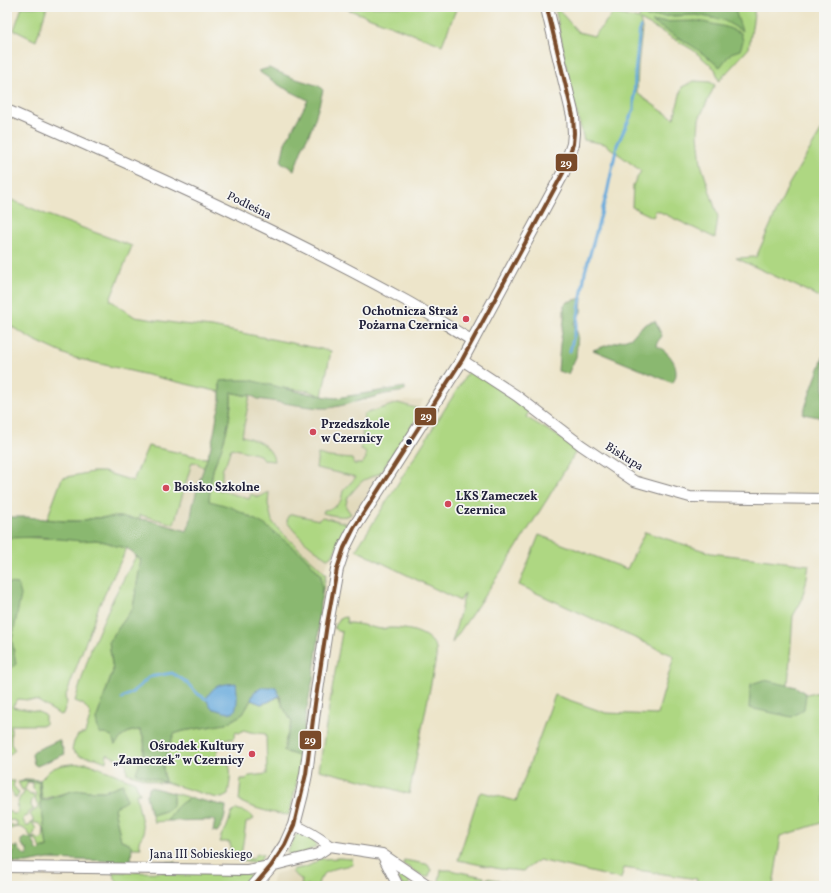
<svg xmlns="http://www.w3.org/2000/svg" width="831" height="893" font-family="Vollkorn,serif">
	<style>
		.built { fill: #e0d7b7 }
		.green { fill: #aed782; stroke: #687c5e }
		.forest { fill: #8ab870; stroke: #566d56 }
		.water { fill: #69abdd; stroke: #46668c }
		.lines { fill: none; stroke-linecap: round; stroke-linejoin: round }
		.stream { stroke: #69abdd; stroke-width: 3 }
		.minor-casing { stroke: #888482; stroke-width: 12 }
		.tertiary-casing { stroke: #888482; stroke-width: 14 }
		.minor { stroke: #fff; stroke-width: 10 }
		.tertiary { stroke: #fff; stroke-width: 12 }
		.bus-1-casing { stroke: #f6f6f2; stroke-width: 7 }
		.bus-1 { stroke: #7a4b2a; stroke-width: 4 }
		.poi-dot { fill: #d1495b; stroke: #f6f6f2; stroke-width: 1.5 }
		.bus-dot { fill: #22223b; stroke: #f6f6f2; stroke-width: 1.5 }
		.labels { text-anchor: middle; dominant-baseline: central; stroke-width: 3.5; stroke-linejoin: round; paint-order: stroke }
		.street-label { font-size: 12px; fill: #22223b; stroke: #f6f6f2 }
		.poi-label { font-size: 12px; font-weight: bold; fill: #22223b; stroke: #f6f6f2; text-anchor: start }
		.line-badge { stroke: #f6f6f2; stroke-width: 1.5 }
		.badge-label { font-size: 11px; text-anchor: middle; font-weight: bold; fill: #fff }
	</style>
	<rect width="100%" height="100%" fill="#f6f6f2"/>
	<filter id="ink" filterUnits="userSpaceOnUse"><feTurbulence type="fractalNoise" baseFrequency=".025" numOctaves="2"/><feDisplacementMap in="SourceGraphic" scale="8" xChannelSelector="R" yChannelSelector="G"/><feConvolveMatrix kernelMatrix="1 2 1 2 8 2 1 2 1" color-interpolation-filters="sRGB"/></filter>
	<filter id="wash" filterUnits="userSpaceOnUse"><feTurbulence type="fractalNoise" baseFrequency=".012" numOctaves="4" result="noise"/><feDisplacementMap in="SourceGraphic" scale="16" xChannelSelector="R" yChannelSelector="G"/><feGaussianBlur stdDeviation="0.9" result="paint"/><feColorMatrix in="noise" values="0 0 0 0 0 0 0 0 0 0 0 0 0 0 0 0 0 1.4 0 .05"/><feComposite in="paint" operator="in"/></filter>
	<g filter="url(#wash)">
		<rect width="100%" height="100%" fill="#ede5ca"/>
		<path class="built" d="M220,392l30,3 53,11 120,-6 -15,30 -43,68 -44,77 -128,-70 -6,26 -47,-12v-4l19,-63 38,11 7,4 6,-17z
			M294,869l-1,3 9,8 -1,6h-30l3,-12z"/>
		<path class="green" d="M22,7h25l-11,34 -22,-11z
			M348,7h109l-15,38 -95,-36z
			M555,7h1l22,25 16,4 19,-23 26,6 2,-12h114l-6,41 -30,33 -4,-12 -22,-19 -34,-20 -19,-10 2,9 -4,36 -1,28 25,18 12,7 8,-31 12,-6 16,1 5,3 -16,34 -1,15 3,30 17,53 -3,21 -59,-28 -3,7 -21,-10 1,-22 8,-14 -36,-27 -21,-4 -13,-48z
			M824,126v173l-88,-41 20,-1 33,-73z
			M7,198l43,18 82,30 -22,54 25,17 46,7 31,3 119,24 -9,45 -13,-5 -89,-10v11l-149,-35 -37,-17 -27,-16z
			M470,369l60,41 -4,7 52,31 -30,50 -40,63 -56,82 13,-50 -5,8 -104,-51z
			M231,392l12,3h7l-8,41c13,3 30,10 32,25l-11,-1 -3,-5 -29,-7 -5,15 -4,7v7l-3,13 30,9 2,-5 8,3 10,-5 -1,12 4,17 7,9 41,38 6,6 -4,21 -1,-20 -17,-19 -12,-9 -84,-46c2,-10 3,-21 5,-31 2,-7 5,-14 8,-21 6,-18 11,-37 10,-57z
			M398,403l21,6 -3,10 -36,54 -16,7 -4,3 -12,14 -2,7v3l5,7c-7,5 -19,1 -28,-1l1,-3 7,-1 6,-4 4,-5 2,-9 13,-14 -40,-9 2,-14 11,3 23,2 2,5h8l4,-6 -1,-7 -4,-2 3,-35z
			M148,446l56,12 4,-1 -4,11 -7,-5 -5,-1 -18,62 -34,-9v4l-21,-2 -25,1 -14,3h-17l-16,-2 15,-41 30,-6h12l29,9z
			M292,514l27,6 3,-3 24,6 -1,6 -13,28 -5,1c-15,-10 -29,-21 -40,-36l1,-6z
			M645,532l66,21 98,12 -3,18 -5,19 -8,14 -5,69 8,2 10,7 18,-2v130l-43,14 -8,50h-78l2,-7 -73,-11 -3,11 -82,-19 -16,11 -23,-2 -42,-9 21,-66 3,-2 34,9 39,-106 51,18 51,2 17,-59 -155,-71 20,-50 88,34z
			M15,537l82,3c10,2 20,6 30,8l-28,58 -34,92 2,4 -4,12 -3,1 -22,-14 -20,-2 -6,8 24,4 9,4v10h-34v19l4,6 -8,7v-219z
			M136,556l5,4 -8,48 -24,33 4,30 -17,49 16,16 3,9c8,-10 12,-14 24,-15 6,9 6,14 4,24l22,28 -2,-15 5,-18 6,-15 9,-3 30,-5 30,-12 8,-14 17,2 11,-6 4,11 9,15 -6,17 -2,12 17,6 -5,29 -7,29c-15,-1 -37,-7 -50,-14l2,-22h5l3,-3 18,-2 -1,-40 -16,-2 -6,-2 -5,3 -3,-1 -3,7h-15l-1,17c2,2 6,3 9,4 8,7 3,26 2,35l-6,3 -9,-1 -48,-15 -6,1 -32,-10 -1,-10 -19,-9 -1,8 -10,-4 -16,-2 -8,-6 2,-8 4,-7 7,-2 6,-19 -8,-10 -8,-3 16,-52 12,-28 11,-24z
			M346,617l1,6c11,0 22,4 34,6 3,0 6,-1 9,-1 15,0 37,3 45,18 2,3 1,8 1,12l-27,136 -40,-12 -50,-12 10,-63 13,-75 -5,-1 -3,-3 6,-10z
			M87,763l48,19 5,12h-4l8,39 -5,8 2,7h-8l-6,-6 -6,-2 -7,-32 9,-24 -19,7h-14l-9,-1 -20,4 -20,6 -1,-20c3,-3 6,-6 9,-9 10,-8 26,-7 38,-8z
			M7,781h8l-2,5 6,7 -3,6 -1,-2 -2,-1 1,-1 -3,-5 -4,1z
			M28,781l11,1c1,22 6,44 8,66h-6l-6,-9 -2,-1 2,-1c2,3 5,3 8,1 1,-7 1,-13 -6,-15h-3l-2,-6 -2,-2 1,-2 7,-5c0,-3 -1,-3 -2,-6 -1,-3 -1,-7 0,-10l-3,-3v-6l-5,-1 -3,7 -3,1 -4,-8z
			M26,790l2,2 2,3h2l1,-2v3l2,2 -3,2 -1,5 1,3 2,1 -6,4v3h-3l-1,1 -1,3 3,6h3l3,-4 4,7 -3,7h-3c-3,-8 -12,-11 -19,-7l-2,-1v-4l6,2 2,-1v-3l-4,-2 -5,1 -1,-11 4,2 2,2 5,-1v-6l-2,-1 1,-1 3,-8 3,-2 1,-4z
			M173,793l18,5c-13,6 -17,12 -24,23l-13,1 -2,-7 13,-4 8,-5z
			M236,809c7,2 14,3 18,10l-8,4 -5,33 11,3 5,-5h6l-4,9 -29,-5v-16h-11l3,-8 4,-5 3,-8 2,-7z
			M300,833l7,2 8,6 1,5c-4,4 -17,10 -23,9 -3,0 -4,-1 -6,-3l9,-17z
			M16,847l-1,16h-8v-15z
			M339,858l13,1 1,6c-12,2 -34,4 -35,21h-17l1,-6 -10,-8 2,-3c10,-1 17,-3 25,-10z
			M404,860l22,4 2,1 3,5 -2,6 -4,1 -22,-13z
			M441,870h9l34,7 -1,9h-45z
			M112,872l135,1c5,3 5,8 1,13h-129z
			M399,873c4,1 8,4 11,8l-2,5 -6,-1c-2,-4 -5,-8 -3,-12z
			M487,878l33,6v2h-34z"/>
		<path class="forest" d="M646,7h88l8,24 -19,-11 -27,-5 -49,2z
			M698,21l28,6 15,6 2,8 -3,9 -9,3 -11,14 -26,-20 -42,-25z
			M269,68l21,9 29,9 4,4 -5,19 -7,21 -7,14 -10,26 -13,-8 4,-19 23,-43 -26,-13 -24,-16z
			M582,298l-1,14 -7,12 4,11 -2,22 -8,17 -10,-3 2,-27 4,-24v-15l3,-3z
			M655,321l7,15 -4,5 -2,4c10,6 21,15 20,29 0,3 -2,6 -3,9l-80,-33 39,-13 8,-9 8,-5z
			M824,355v63l-21,-4 6,-18z
			M233,380h16l51,12 18,3 9,2 9,1 69,-11v4l-20,3 -41,11 -15,3h-9l-17,-2 -45,-7 -8,-4h-7l-12,-3c1,20 -4,39 -10,58 -3,6 -6,13 -8,20 -2,10 -3,20 -4,31l12,3 12,4 32,17 39,31 17,19 1,20 -2,8 -2,40 -5,36 -7,33 -5,45 -17,-6 2,-12 6,-17 -9,-15 -3,-11 -12,6 -7,2 -10,-4 -8,14 -17,10 -43,7 -9,3 -6,15 -5,18 2,15 -29,-9c5,-16 14,-26 4,-43 -14,1 -17,5 -25,15l-3,-9 -13,-3 -3,-13 17,-49 -4,-30 24,-33 8,-48 -14,-12 -11,-2 -7,-3 -12,-3 -16,1 -43,-4 -31,1v-21h20l36,4h17l14,-3 25,-1 29,3 39,11 3,-8 3,-18 6,-23 11,-32 5,-21 2,-14 3,-9v-25z
			M7,583l11,1 3,11 -9,45 4,24 -4,4 -5,1z
			M764,680l32,7 10,7 -2,15 -12,8 -43,-9 2,-24z
			M59,740l6,14 -28,12 -3,-2 -2,-9 2,-4 14,-6z
			M27,779l13,1 2,20h4l26,-9 9,-1 9,1h14l19,-7 3,17 -12,7 7,32 6,2 5,4 -1,16h44v5l-59,-1 -5,-5 -63,-2 -21,4h-12l-4,-5 4,-7 1,-4 1,-2c2,5 5,9 10,11l1,-1 -1,-6 -4,-3 -2,-4v-2l5,-3 3,1h4v3l4,9 3,1 1,-3h6l-3,-23 -3,-19 -2,-24 -11,-1 -8,1z
			M150,787l23,6v13l-8,5 -13,4 -3,-8 -3,-12z
			M191,798l35,8c-1,12 -2,17 -9,26l-4,-1 2,-11 -48,1c7,-11 11,-18 24,-23z"/>
		<path class="water" d="M236,683c1,8 3,24 -3,30l-9,-1 -13,-4 -5,-9c9,-16 14,-14 30,-16z
			M263,687h13l3,9 -11,6 -7,2 -10,-4 3,-8z"/>
		<g class="lines">
			<path class="stream" d="M642,11v-4
				M570,351l7,-28 8,-51 22,-79 10,-48 17,-36 1,-36 5,-46
				M122,698l9,-5 10,-8 8,-8 23,-4 13,8 13,13 8,5"/>
		</g>
	</g>
	<g filter="url(#ink)">
		<g class="lines">
			<g class="minor-casing">
				<path id="minor" d="M7,110c134,59 267,118 396,189 24,13 46,28 70,42
					M462,360l55,36 64,49 53,36 56,16 134,2
					M294,825c13,5 24,12 36,21
					M382,854l16,32
					M7,867l240,3 24,-4 47,-12 12,-8 52,8 47,32"/>
			</g>
			<g class="tertiary-casing">
				<path id="tertiary" d="M254,886l17,-20 14,-21 9,-20 8,-31 4,-20 9,-70 12,-80 10,-55 7,-21 10,-20 108,-168 101,-187 10,-29 1,-11 -1,-17 -25,-104 1,-5"/>
			</g>
			<use href="#minor" class="minor"/>
			<use href="#tertiary" class="tertiary"/>
			<g class="bus-1-casing">
				<path id="bus-1" d="M254,886l17,-20 14,-21 9,-20 12,-51 9,-70 12,-80 10,-55 7,-21 10,-20 108,-168 101,-187 10,-29 1,-11 -1,-17 -25,-104 1,-5"/>
			</g>
			<use href="#bus-1" class="bus-1"/>
		</g>
	</g>
	<g class="poi-dot">
		<circle cx="466" cy="319" r="4"/>
		<circle cx="313" cy="432" r="4"/>
		<circle cx="166" cy="488" r="4"/>
		<circle cx="448" cy="504" r="4"/>
		<circle cx="252" cy="754" r="4"/>
	</g>
	<circle class="bus-dot" cx="409" cy="442" r="3.5"/>
	<g class="labels">
		<g class="street-label">
			<text transform="translate(249 206) rotate(26)">Podleśna</text>
			<text transform="translate(624 457) rotate(32)">Biskupa</text>
			<text x="201" y="855">Jana III Sobieskiego</text>
		</g>
		<g class="poi-label">
			<text x="458" y="312" text-anchor="end">Ochotnicza Straż<tspan x="458" dy="14">Pożarna Czernica</tspan></text>
			<text x="321" y="425">Przedszkole<tspan x="321" dy="14">w Czernicy</tspan></text>
			<text x="174" y="488">Boisko Szkolne</text>
			<text x="456" y="497">LKS Zameczek<tspan x="456" dy="14">Czernica</tspan></text>
			<text x="244" y="747" text-anchor="end">Ośrodek Kultury<tspan x="244" dy="14">„Zameczek” w Czernicy</tspan></text>
		</g>
	</g>
	<g class="line-badge">
		<rect x="555" y="153" width="23" height="19" rx="4" fill="#7a4b2a"/>
		<rect x="414" y="407" width="23" height="19" rx="4" fill="#7a4b2a"/>
		<rect x="299" y="730" width="23" height="20" rx="4" fill="#7a4b2a"/>
	</g>
	<g class="badge-label">
		<text x="566" y="167">29</text>
		<text x="426" y="420">29</text>
		<text x="310" y="744">29</text>
	</g>
	<rect width="831" height="893" fill="none" stroke="#f6f6f2" stroke-width="24"/>
</svg>
